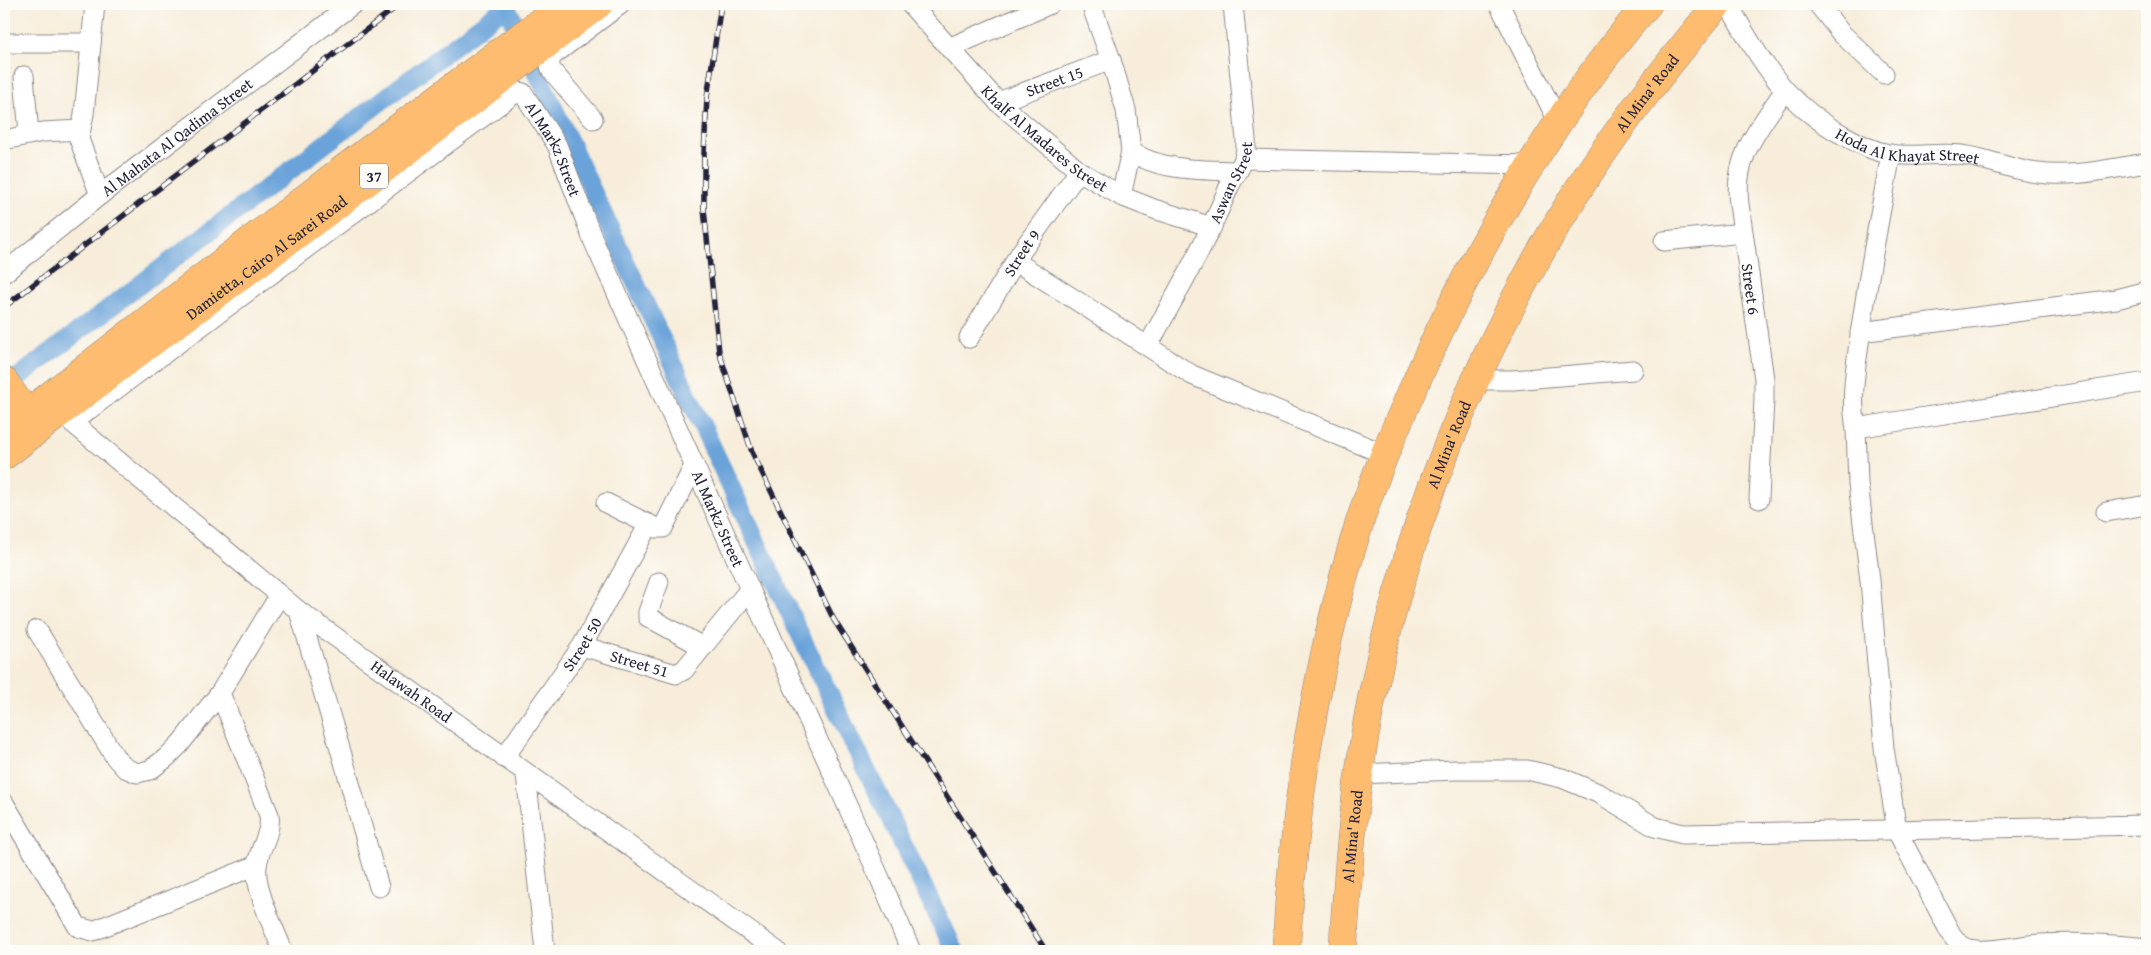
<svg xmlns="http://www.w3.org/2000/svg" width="2151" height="955" font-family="'Gentium Book Plus',serif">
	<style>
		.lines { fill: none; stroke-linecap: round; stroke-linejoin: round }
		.canal { stroke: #6ba3d9; stroke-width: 19 }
		.minor-casing { stroke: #8c888a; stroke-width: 21 }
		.highway-casing { stroke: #8c888a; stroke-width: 29 }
		.minor { stroke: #fff; stroke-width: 19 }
		.highway { stroke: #fdbc70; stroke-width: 28 }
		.rail-casing { stroke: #22223b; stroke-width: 5.5 }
		.rail { stroke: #fdfcf7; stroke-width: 4; stroke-dasharray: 11; stroke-linecap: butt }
		.labels { text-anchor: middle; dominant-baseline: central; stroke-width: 4.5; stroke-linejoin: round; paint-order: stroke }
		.shield { fill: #fdfcf7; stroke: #646373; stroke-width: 1 }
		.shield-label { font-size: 15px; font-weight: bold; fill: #22223b }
		.street-label { font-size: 16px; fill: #22223b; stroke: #fdfcf7 }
	</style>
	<rect width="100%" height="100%" fill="#fdfcf7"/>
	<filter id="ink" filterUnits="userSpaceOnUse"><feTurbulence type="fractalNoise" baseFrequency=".02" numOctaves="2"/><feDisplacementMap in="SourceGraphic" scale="10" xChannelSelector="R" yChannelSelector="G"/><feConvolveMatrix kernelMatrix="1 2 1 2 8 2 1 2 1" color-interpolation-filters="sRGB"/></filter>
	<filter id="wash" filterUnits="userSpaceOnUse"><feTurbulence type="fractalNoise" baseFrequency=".0096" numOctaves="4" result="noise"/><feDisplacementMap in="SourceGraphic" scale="20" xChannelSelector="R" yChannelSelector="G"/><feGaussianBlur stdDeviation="1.12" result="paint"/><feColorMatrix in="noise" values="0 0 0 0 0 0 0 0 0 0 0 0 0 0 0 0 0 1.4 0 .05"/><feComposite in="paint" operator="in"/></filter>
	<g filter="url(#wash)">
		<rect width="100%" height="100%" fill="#f7edda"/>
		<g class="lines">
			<path class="canal" d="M506,6l288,616 161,329
				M4,388l505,-384"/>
		</g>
	</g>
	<g filter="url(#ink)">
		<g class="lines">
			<g class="minor-casing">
				<g id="minor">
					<path d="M95,4l-11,110 -5,25 21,56"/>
					<path id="s1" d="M910,4l88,98 81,69 42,25 33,13 58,18"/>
					<path d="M1091,4l20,56 15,50 5,41c27,20 75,19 107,20"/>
					<path d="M1499,4l59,117"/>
					<path id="s2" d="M1728,4c33,57 55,98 115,131 15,8 29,16 46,19 24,4 48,-2 72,1 26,3 50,15 77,18 36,5 74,-5 109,-10"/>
					<path d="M1818,4l23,29 43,41"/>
					<path d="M11,43h80"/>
					<path d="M949,48l101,-44"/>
					<path d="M24,76l5,58"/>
					<path id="s3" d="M998,102l113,-42"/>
					<path d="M593,119l-41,-48c-3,-5 -3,-9 0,-15l69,-52"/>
					<path d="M4,140l39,-8 37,-2"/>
					<path d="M1891,154c-11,61 -23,121 -31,182 -4,31 -10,61 -4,92l291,-46"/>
					<path d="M1245,159l284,6"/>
					<path d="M1121,196l10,-45"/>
					<path d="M1664,241l79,-8"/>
					<path d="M1015,261l177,114 192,79"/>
					<path id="s4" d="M4,273l96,-78 253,-191"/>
					<path d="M1860,332l256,-33 31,-8"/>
					<path id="s5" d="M969,338l52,-86 58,-81"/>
					<path id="s6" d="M1148,346c28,-52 58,-103 80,-157 9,-21 19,-24 18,-49l-13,-136"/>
					<path d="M1477,380h36l120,-10"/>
					<path id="s7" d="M63,415l236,196 478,340"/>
					<path id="s8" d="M72,422l439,-326 8,-4 4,1 34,52 36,95 285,634 33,77"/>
					<path d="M1856,428l2,55 12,97 14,168 13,83 54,103c7,10 13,15 25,16 20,2 43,-5 64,-6 36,-2 72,0 107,4"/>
					<path d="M1759,499l5,-100v-20l-25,-175c-6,-48 20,-75 45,-113"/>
					<path d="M606,503l50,25h7l31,-62"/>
					<path d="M2106,512l41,-7"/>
					<path d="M659,582l-11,30v5l55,30"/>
					<path d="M299,611l45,151 35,125"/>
					<path d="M37,630l78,127 10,11 12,5 13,-3 16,-12 14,-14 40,-51 59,-97"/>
					<path id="s9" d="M582,646l94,28 8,-4 65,-80"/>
					<path d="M220,693l49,122c3,18 -10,33 -12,50 -3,24 17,63 26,86"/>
					<path id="s10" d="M504,758l78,-112 67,-122"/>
					<path d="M526,774l19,177"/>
					<path d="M1359,774l97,-4h71l35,8 38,16 55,33 28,7 464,-9"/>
					<path d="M4,803l74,124 15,4 164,-66"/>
				</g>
			</g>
			<g class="highway-casing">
				<g id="highway">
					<path d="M4,381l23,33"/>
					<path d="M4,431l330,-255 230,-172"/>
					<path id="s11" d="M4,456l143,-110 199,-148 253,-194"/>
					<path d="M1286,951c8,-147 30,-292 75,-433 14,-43 32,-84 50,-125 27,-61 55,-119 89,-177 43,-74 91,-147 148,-212"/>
					<path id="s12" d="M1343,951c5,-85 12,-170 29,-254 36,-176 107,-349 202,-501 43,-68 93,-131 144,-192"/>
				</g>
			</g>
			<use href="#minor" class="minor"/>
			<use href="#highway" class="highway"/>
			<g class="rail-casing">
				<path id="rail" d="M721,4l-14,94 -3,55v56l15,143 33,100 82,168 212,331
					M4,307l396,-303"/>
			</g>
			<use href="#rail" class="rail"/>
		</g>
	</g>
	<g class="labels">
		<rect class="shield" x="360" y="163.5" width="28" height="25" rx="4"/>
		<g class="shield-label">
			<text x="374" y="176">37</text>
		</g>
		<g class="street-label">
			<text stroke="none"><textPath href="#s3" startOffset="60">Street 15</textPath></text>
			<text stroke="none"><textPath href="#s12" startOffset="925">Al Mina' Road</textPath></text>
			<text stroke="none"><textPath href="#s4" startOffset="220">Al Mahata Al Qadima Street</textPath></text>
			<text stroke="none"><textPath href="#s1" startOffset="191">Khalf Al Madares Street</textPath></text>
			<text stroke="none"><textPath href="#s2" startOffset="244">Hoda Al Khayat Street</textPath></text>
			<text stroke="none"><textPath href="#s8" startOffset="624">Al Markz Street</textPath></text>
			<text stroke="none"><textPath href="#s6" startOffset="184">Aswan Street</textPath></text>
			<text stroke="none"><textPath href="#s5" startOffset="100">Street 9</textPath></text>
			<text stroke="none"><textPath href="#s11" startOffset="329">Damietta, Cairo Al Sarei Road</textPath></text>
			<text transform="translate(1751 289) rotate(82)">Street 6</text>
			<text stroke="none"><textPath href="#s12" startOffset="520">Al Mina' Road</textPath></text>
			<text stroke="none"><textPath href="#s8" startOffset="1029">Al Markz Street</textPath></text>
			<text stroke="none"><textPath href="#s10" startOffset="138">Street 50</textPath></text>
			<text stroke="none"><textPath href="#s9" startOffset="60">Street 51</textPath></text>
			<text stroke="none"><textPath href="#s7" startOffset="445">Halawah Road</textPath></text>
			<text stroke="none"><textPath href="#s12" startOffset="115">Al Mina' Road</textPath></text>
		</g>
	</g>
	<rect width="2151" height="955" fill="none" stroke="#fdfcf7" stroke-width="20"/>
</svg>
